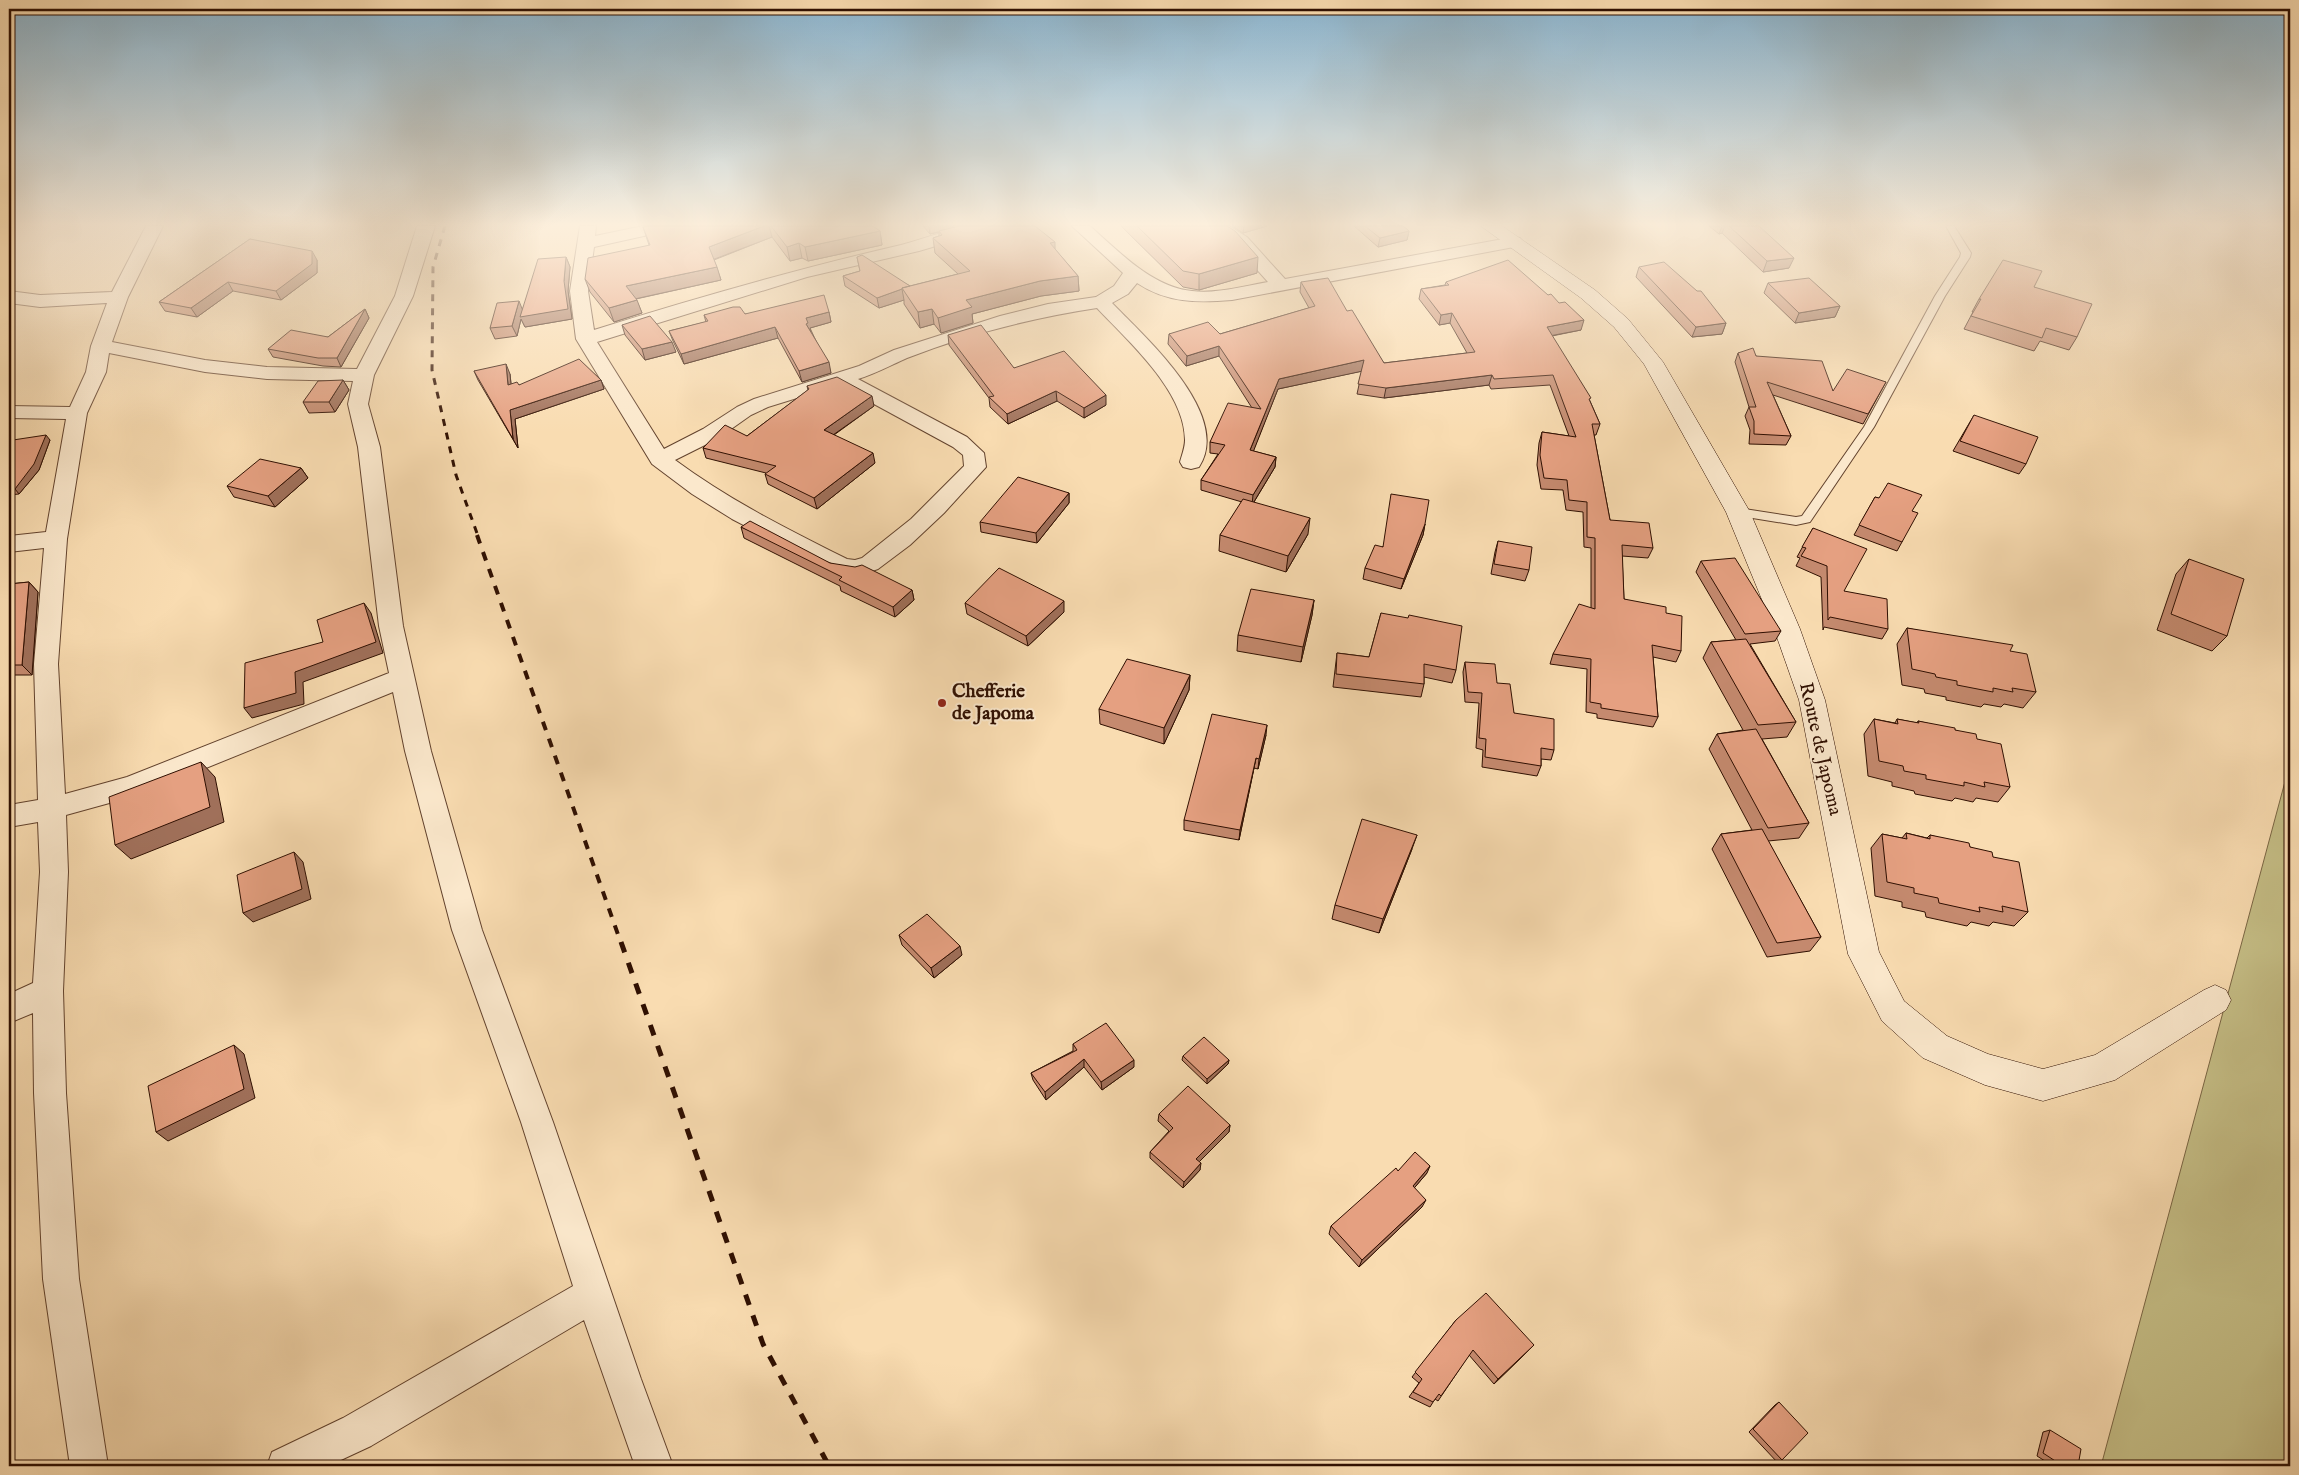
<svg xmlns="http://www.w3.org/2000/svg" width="2299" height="1475" font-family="'IM FELL English',serif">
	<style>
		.green { fill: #c5be86; stroke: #7a6644 }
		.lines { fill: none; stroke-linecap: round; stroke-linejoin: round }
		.lane-casing { stroke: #62422d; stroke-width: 2 }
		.street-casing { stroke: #62422d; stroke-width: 2 }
		.secondary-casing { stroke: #2f0f01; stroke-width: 1 }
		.lane { fill: #fbe8cc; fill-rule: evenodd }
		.street { fill: #fbe8cc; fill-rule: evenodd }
		.secondary { fill: #fbe8cc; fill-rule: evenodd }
		.rail-far2 { stroke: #2f0f01; stroke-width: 3; stroke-dasharray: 7 7; stroke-linecap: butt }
		.rail-far1 { stroke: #2f0f01; stroke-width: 4; stroke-dasharray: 9 9; stroke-linecap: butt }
		.rail { stroke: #2f0f01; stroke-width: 5; stroke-dasharray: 11 11; stroke-linecap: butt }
		.wall { fill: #c58a6f; stroke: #2f0f01 }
		.shaded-wall { fill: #a0705a; stroke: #2f0f01 }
		.building { fill: #e5a081; stroke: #2f0f01 }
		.poi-dot { fill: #8f2418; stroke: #fbe8cc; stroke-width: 2 }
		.labels { text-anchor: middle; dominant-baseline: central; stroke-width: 4; stroke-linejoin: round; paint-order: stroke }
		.poi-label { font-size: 19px; font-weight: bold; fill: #2f0f01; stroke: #fbe8cc; text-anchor: start }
		.street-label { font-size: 19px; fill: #2f0f01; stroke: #fbe8cc }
	</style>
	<rect width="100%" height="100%" fill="#f9dcb1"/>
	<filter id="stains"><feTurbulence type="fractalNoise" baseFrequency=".004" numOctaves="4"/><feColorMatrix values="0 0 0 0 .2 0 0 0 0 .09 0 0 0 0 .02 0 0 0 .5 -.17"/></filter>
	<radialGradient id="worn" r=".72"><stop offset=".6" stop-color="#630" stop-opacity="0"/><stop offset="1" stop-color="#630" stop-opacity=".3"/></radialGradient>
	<path class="green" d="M2290,763v703h-189z"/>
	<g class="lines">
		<g class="lane-casing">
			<path id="lane" d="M1946,226h8l17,27 -1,4 -25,39 -71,131 -64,95 -14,3 -62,-10v-6l4,-1 58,9 6,-1 62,-89 71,-131 25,-39 1,-4z"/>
		</g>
		<g class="street-casing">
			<path id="street" d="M146,226h17l-35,71 -16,45 93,18 62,7 90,2 38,-73 22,-70h18l-22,70 -39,79 -6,29 12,43 23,179 28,125 51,179 71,192 88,257 32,87h-38l-51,-146 -213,126 -43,20h-61l5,-14 71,-34 230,-132 -52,-164 -69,-192 -47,-179 -12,-59 -251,102 -76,21 2,57 -5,119 3,102 13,186 29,187h-38l-27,-187 -9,-186 -1,-80 -24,10v-29l24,-11 7,-111 -2,-50 -29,5v-22l29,-5 -4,-136 10,-116 -35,4v-16l37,-4 20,-113 -57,-1v-12l61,1 16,-35 5,-26 16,-43 -67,4 -31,-4v-12l31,4 72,-3zM109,353l96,19 62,7 86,2 -5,23 10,43 21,179 10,47 -262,104 -62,17 -7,-130 9,-125 20,-126 19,-41z
				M580,226h16l-1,10 48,-10h31l-3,4 -77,17 -6,44 6,39c102,-32 203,-61 307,-85 31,-8 60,-22 92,-19l-3,4 -71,21 -112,26 -210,65 67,107 39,-20 34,-22 17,-8 105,-33 35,-16 106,-34 48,-12 48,-7 18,-11 9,-13 -51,-47h18c28,25 62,61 102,65 25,3 52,-5 76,-9l-33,-37 -23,-15 -2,-4h19l18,11 38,42 229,-42 6,1 3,4 -3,4 -6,1 -282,53c-35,3 -65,3 -95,-17l-9,11 -16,9c33,34 121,112 87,164l-8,2 -8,-2 -3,-5c2,-7 5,-15 5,-22 0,-49 -57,-99 -88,-132 -65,10 -129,26 -190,50 -16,7 -32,16 -49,21l109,58 17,16 2,14 -42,46 -34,32 -32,24 -20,7 -24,-4 -102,-53 -40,-25 -40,-30 -76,-125 -6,-48zM839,385l114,62 10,8 1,11 -53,53 -49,39 -7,2 -8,-1c-60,-30 -118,-59 -172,-99l42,-21 34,-24 17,-8z"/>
		</g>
		<g class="secondary-casing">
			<path id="secondary" d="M1481,226h21l93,64 33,29 35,43 87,150 50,117 25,71 54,252 25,49 43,35 41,18 55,15 52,-14 109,-65 11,-5 11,5 5,10 -5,10 -111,70 -72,21 -58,-16 -62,-27 -41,-37 -34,-67 -49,-254 -25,-71 -48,-117 -82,-148 -30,-37 -33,-29z"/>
		</g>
		<use href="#lane" class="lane"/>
		<use href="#street" class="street"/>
		<use href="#secondary" class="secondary"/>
		<path class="rail-far2" d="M445,226l-12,41 -1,103 24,105 22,61"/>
		<path class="rail-far1" d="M477,535l144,408"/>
		<path class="rail" d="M621,942l142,402 66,122"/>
	</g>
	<path class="wall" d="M649,226h122l109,5 2,14 -74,16 -6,-3 -12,3 -18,-24 -58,23 7,20 -85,19 6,14 -28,9 -24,-30 -5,-13 64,-34 -6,-18z
		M923,226h112l43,50 1,15 -38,5 -69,18 1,9 -32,10 -7,-9 -14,4 -16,-24v-4l-25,8 -34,-22 -2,-10 17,-5 -3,-14 53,29 48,-12 -23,-21 -2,-15 6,-2v-4l-9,2z
		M1121,226h106l30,47 -58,17 -16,-3z
		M1232,226h35l-24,7z
		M1354,226h49l6,5 -2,9 -29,7z
		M1709,226h50l30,42 -26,4 -41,-39 -3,1z
		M250,239l67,21v13l-36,27 -48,-9 -36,26 -32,-6 -6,-9z
		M566,257l4,10 -2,24 4,28 -47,8 -4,-8 -4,17 -22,3 -5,-11 32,-19z
		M1639,267l87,56 -4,11 -30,3 -56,-60z
		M1301,282l46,29 37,52 83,-10 -17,-30 -11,2 -20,-26 2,-10 24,-4 1,-3 135,48 -29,6 38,65 10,23 -4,11h-2l16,85 43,28 -5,10 -26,-2 2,43 42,14 15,38 -5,11 -23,-5 5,60 -5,10 -56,-9v-4l-11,-2 1,-43 -37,-5 3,-10 38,-46v-60l-7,-1 -1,-35 -17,-2 -3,-20 -22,-1 -4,-24 2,-22 3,-11 27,4 -19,-51 -59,4 -2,-4 -105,13 -27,-4 5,-23 -84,18 -25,62 23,6 -1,10 -21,35 54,32 -22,38 -67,-21 1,-16 22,-33 -41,-12v-10l17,-26 -8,-1v-11l42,-34 -33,-52 -33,10 -18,-22 1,-10h51l89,-26 -9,-16z
		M1768,283l72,23 -5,11 -40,6 -31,-30z
		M2034,287l43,50 -8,13 -29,-9 -6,10 -70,-22 9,-17h-1l7,-13z
		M365,309l4,9 -28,49 -18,-1 -50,-9 -5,-8 60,-12z
		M829,312l2,10 -21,6 21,45 -29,9 -24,-44 -94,26 -11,-23 -4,-10 37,-9 -2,-7z
		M622,325l54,27 -31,8 -20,-25z
		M948,335l66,33 92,37 -22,13 -27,-17 -49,23 -18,-17 -1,-9 -40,-53z
		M1738,353l18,3 77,35 53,-9 -23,42 -90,-29 18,41 -5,9 -37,-1 1,-14 -5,-14 4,-9 -14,-45z
		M474,371l36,3 1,10 8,1 82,-5 3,9 -89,30 3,29 -40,-68z
		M343,380l6,10 -14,22 -26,1 -6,-11z
		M807,386l67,20 -40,29 41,28 -58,46 -49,-25 -3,-10 1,-1 -60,-15 -3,-10 44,-12 61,-46z
		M1974,415l52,49 -7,10 -66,-23z
		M50,440l-11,30 -20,24 -10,1v-43z
		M301,468l7,10 -33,29 -41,-10 -7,-11z
		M1069,493v10l-32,40 -56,-11 -1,-10z
		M1875,497l37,14 -10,31 -5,9 -43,-16z
		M1425,524l-2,11 -22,54 -38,-10 2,-11 17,-21z
		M741,527l89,36 82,27 2,10 -19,17 -54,-26 -1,-5 -96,-48z
		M1813,528l31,63 44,38 -6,10 -58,-12 -1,3 -2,-53 -25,-11 4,-8 -3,-1z
		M1498,541l31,29 -4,11 -34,-7 4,-22z
		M2189,559l38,77 -15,15 -55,-21 19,-56z
		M1701,561l80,70 -6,10 -25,3 46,78 -9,15 -25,2 47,84 -10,15 -31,3 53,96 -11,14 -43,6 -55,-108 9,-15 31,-4 -43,-81 8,-15 26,-4 -40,-72 8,-16 25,-2 -40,-68z
		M29,582l9,10 -6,83h-23v-91z
		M1314,600l-2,15 -11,47 -64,-11 1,-16z
		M965,603l99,9 -36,34 -61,-32z
		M1381,613l75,57 -4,13 -28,-6v7l-3,13 -88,-10 4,-34 32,4z
		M1907,628l103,23 26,41 -13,16 -19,-4 -3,3 -17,-3 -3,3 -35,-7v-3l-21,-4 -1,-4 -22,-4 -5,-41z
		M1465,662l32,21 17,30 40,37 -3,10 -10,-1v7l-4,10 -55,-9 1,-17 -7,-2 3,-45 -14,-1 -2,-30z
		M1190,675l-1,15 -25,54 -64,-20 -1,-15z
		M1874,719l21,4 2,-4 20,4 1,-2 37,9 22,9 33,48 -12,15 -22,-4 -3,4 -18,-4 -3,3 -37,-7 -1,-3 -22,-5v-4l-24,-6 -4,-42z
		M1266,735l-8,34 -4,-1 -15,72 -55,-10v-10z
		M1906,833l21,5 3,-3 40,12 23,10 35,55 -14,14 -21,-4 -4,4 -18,-4 -4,4 -41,-9 -1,-5 -23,-5v-5l-27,-6 -4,-48 11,-14 20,4z
		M1412,849l-33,84 -47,-14 3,-14z
		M899,935l63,20 -28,23 -32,-33z
		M1073,1044l61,23 -32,23 -18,-23 -38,33 -13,-20 -2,-7 42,-22z
		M1183,1056l46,4 -1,4 -21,20 -25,-24z
		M1159,1114l71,11 -1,7 -30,30 1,8 -17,18 -33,-30v-6l19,-21 -11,-10z
		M1398,1171l29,2 -13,15 8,19 -63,60 -30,-33 2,-8z
		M1456,1320l73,30 -35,34 -25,-29 -31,46 -3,-2 -5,8 -21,-10 10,-14 -7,-6z
		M1779,1402l3,58 -4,3 -29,-31 26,-27z
		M2050,1430l28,36h-25l-16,-10 6,-24z"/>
	<path class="shaded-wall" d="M764,226h5l3,11 -60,23 -3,-13z
		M932,226h30l-32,8 -1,-7z
		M1244,226h23l-24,7z
		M1722,226h3l-3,7 -3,1z
		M880,231l2,14 -74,16 -3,-14z
		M1409,231l-2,9 -29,7 2,-9z
		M1055,242v15l-5,-14z
		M799,243l3,15 -12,3 -3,-14z
		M312,251l5,9v13l-36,27 -5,-9z
		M566,257l4,10 -2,24 4,28 -47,8 -4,-8 -4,17 -5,-10 7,-25 4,10 41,-30z
		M1258,257l-1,16 -58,17v-16z
		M1794,258l-5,10 -26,4 4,-11z
		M717,267l4,13 -91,20 -4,-14z
		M1078,276l1,15 -38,5 -69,18 1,9 -32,10 -3,-15 28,-18 74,-19z
		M228,282l5,9 -36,26 -6,-9z
		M902,289l2,11 -25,8 -2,-10z
		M637,300l5,13 -28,9 -5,-14z
		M1840,306l-5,11 -40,6 4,-10z
		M365,309l4,9 -28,49 -4,-9z
		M932,309l2,15 -14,4 -2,-16z
		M829,312l2,10 -21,6 1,5 -5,-9v-6z
		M1452,313l-2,10 -11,2 2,-10z
		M1584,320l-3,10 -37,7 3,-10z
		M1726,323l-4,11 -30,3 4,-10z
		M775,327l3,11 -94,26 -3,-10z
		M672,342l4,10 -31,8 -3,-11z
		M1219,346v10l-33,10 1,-10z
		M1364,360l-1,11 -85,18 -28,71v-10l29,-71z
		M829,362l2,11 -29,9 -3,-11z
		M506,364l4,10 2,20 -4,-9z
		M1492,375l-3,10 -105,13 2,-10z
		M343,380l6,10 -14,22 -6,-10z
		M601,380l3,9 -89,30 3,29 -5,-9 -3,-29z
		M1056,391l1,10 -49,23 -1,-10z
		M1106,395v10l-22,13v-10z
		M872,396l2,10 -48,34 -2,-10z
		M46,435l4,5 -11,30 -20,24 -4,-5z
		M873,453l2,10 -58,46 -3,-11z
		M1276,457l-1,10 -23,38 1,-10z
		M301,468l7,10 -33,29 -7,-11z
		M1069,493v10l-32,40 -1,-10z
		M1310,518l-2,16 -22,38 2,-16z
		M1425,524l-2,11 -22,54 3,-10z
		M29,582l9,10 -6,83 -10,-10z
		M912,590l2,10 -19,17 -2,-10z
		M1314,600l-2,15 -11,47 2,-15z
		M1064,601v11l-36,34 -2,-10z
		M364,603l7,10 12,40 -80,29 1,22 -52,14 -8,-10 51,-36z
		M1190,675l-1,15 -25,54v-16z
		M1267,725l-1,10 -8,34 1,-10z
		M1256,758l-2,10 -15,72 1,-10z
		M201,762l14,15 9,45 -93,37 -16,-14z
		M1417,835l-5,14 -33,84 4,-14z
		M294,852l9,10 8,37 -58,23 -10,-9z
		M960,946l2,9 -28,23 -3,-10z
		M234,1045l10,9 11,44 -87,43 -12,-9z
		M1084,1059v8l-38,33 -1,-8z
		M1134,1060v7l-32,23 -1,-8z
		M1229,1060l-1,4 -21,20v-5z
		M1230,1125l-1,7 -34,34 1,-7z
		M1201,1163l-1,7 -17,18 1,-6z
		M1430,1166l-3,7 -17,20 3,-7z
		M1426,1200l-4,7 -63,60 3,-7z
		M1534,1345l-5,5 -35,34 4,-5z"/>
	<path class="building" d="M649,226h115l-55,21 8,20 -91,19 11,14 -28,8 -24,-29 3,-21 62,-13 -7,-18z
		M771,226h102l7,5 -75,16 -6,-4 -12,4z
		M959,226h76l20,16 -5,1 28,33 -38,5 -74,19 6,7 -34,11 -6,-9 -14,3 -16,-24 68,-17 -37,-33 9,-3 -3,-4z
		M1137,226h90l8,5 23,26 -59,17 -16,-3z
		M1365,226h38l6,5 -29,7z
		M1729,226h30l35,32 -27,3z
		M250,239l62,12v13l-36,27 -48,-9 -37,26 -32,-6z
		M862,255l48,31 -8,2v1l-25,9 -34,-22 17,-5 -3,-14z
		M566,257l-2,24 4,28 -48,8 18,-58z
		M1508,260l40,35 3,-1 8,9 6,-1 19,18 -37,7 44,71 -2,1 11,25h-8l18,96 39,3 4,25 -31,-3 2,54 42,8v6l16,3 -1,35 -29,-6 6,72 -57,-9v-4l-11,-2 1,-43 -38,-5 26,-50 16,5v-71l-8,-1v-35l-18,-2 -2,-20 -23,-2 -4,-23 2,-23 34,5 -23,-62 -59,4 -2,-4 -106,13 -28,-4 6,-24 -85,19 -29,71 26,7 -23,38 -52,-15 24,-35 -15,-3 18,-39 33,6 -42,-63 -32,10 -18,-22 39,-12 12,12 95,-28 -14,-24 27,-4 19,33 5,-1 32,53 91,-11 -23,-39 -11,2 -20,-26 28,-4 -3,-3z
		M2003,260l39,11 -8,16 58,17 -15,33 -31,-9 -4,10 -71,-22 10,-17h-2z
		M1664,262l33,29h4l25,32 -30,4 -57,-60z
		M1809,278l31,28 -41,7 -31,-30z
		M824,295l5,17 -23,6 2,5 -2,1 23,38 -30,9 -24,-44 -94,27 -12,-23 39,-10 -4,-6 29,-8h7l5,7z
		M519,301l-7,25 -22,2 7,-25z
		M365,309l-28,49h-19l-50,-9 23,-19 37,7z
		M650,316l22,26 -30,7 -20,-24z
		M981,325l33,43 50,-17 42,44 -22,13 -28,-17 -49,23 -18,-17 5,-1 -46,-61z
		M1753,348l3,8 66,5 11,30 14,-22 39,13 -18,32 -101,-32 24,54 -37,-2v-13l-5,-14h7l-18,-54z
		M579,359l22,21 -91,30 3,29 -39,-68 32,-7 2,21 9,-3 2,3z
		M837,377l35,19 -48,34 49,23 -59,45 -49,-24 11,-8 -73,-18 22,-23 22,11 62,-47 -2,-3z
		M343,380l-14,22h-26l15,-21z
		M1974,415l64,22 -12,27 -66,-23z
		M46,435l-12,29 -19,25h-6v-37l4,-12z
		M260,459l41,9 -33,28 -41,-10z
		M1018,477l51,16 -33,40 -56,-11z
		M1888,483l34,12 -10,16 6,2 -16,29 -43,-17 16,-28 4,1z
		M1391,494l38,6 -4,24 -21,55 -39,-11 10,-23 8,2z
		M1243,499l67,19 -22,38 -68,-21z
		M750,521l80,42 25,4 7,-2 50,25 -19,17 -54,-27 3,-3 -101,-50z
		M1813,528l54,21 -23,42 43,8 1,30 -58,-12 -2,3 -1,-54 -26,-10 5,-8 -4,-1z
		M1498,541l34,6 -3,23 -35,-6z
		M1735,558l46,73 -36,3 -44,-73z
		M2189,559l55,20 -17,57 -56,-22z
		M999,568l65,33 -38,35 -61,-33z
		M29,582l-7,83h-13v-81z
		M1251,589l63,11 -11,47 -65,-12z
		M364,603l12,39 -81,30 1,21 -52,15 1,-45 78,-21 -6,-22z
		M1381,613l27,5 1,-3 53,11 -6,44 -32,-6v20l-88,-10 1,-21 32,4z
		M1907,628l106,17 -3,6 17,3 9,38 -24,-4 1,4 -20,-4v4l-36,-7v-4l-21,-4 -1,-3 -23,-5z
		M1746,639l50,83 -38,3 -47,-83z
		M1127,659l63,16 -26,53 -65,-19z
		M1465,662l30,2 2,19 13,1 4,29 40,6v31l-13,-2v18l-56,-9 1,-18 -7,-1 3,-45 -14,-1z
		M1212,714l55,11 -8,34 -3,-1 -16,72 -56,-10z
		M1874,719l24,5 -1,-5 22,4 -1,-2 37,7v2l21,4 1,5 24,5 9,43 -26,-5 1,5 -21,-5v4l-38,-7v-4l-22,-4 -1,-5 -24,-5z
		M1756,729l53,94 -41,5 -51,-94z
		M201,762l9,45 -95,38 -6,-48z
		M1362,819l55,16 -34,84 -48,-14z
		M1762,829l59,108 -44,6 -56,-109z
		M1906,833l24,6v-4l39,8 1,4 22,5 1,5 26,5 9,50 -26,-6 1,6 -24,-5 1,5 -41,-9 -1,-5 -24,-5v-5l-27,-6 -5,-48 25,5z
		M294,852l8,37 -59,24 -6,-38z
		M927,914l33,32 -29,22 -32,-33z
		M1106,1023l28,37 -33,22 -17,-23 -39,33 -14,-19 46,-23 -4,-6z
		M1204,1037l25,23 -22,19 -24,-23z
		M234,1045l10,44 -88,43 -8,-46z
		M1188,1086l42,39 -34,34 5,4 -17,19 -34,-30 23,-24 -14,-14z
		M1415,1152l15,14 -17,20 13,14 -64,60 -31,-34 65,-58 2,3z
		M1486,1293l48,52 -36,34 -25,-29 -32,46 -2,-2 -6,8 -20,-10 9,-13 -7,-7 41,-52z
		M1779,1402l29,31 -26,27 -29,-31z
		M2050,1430l31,19 -3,17h-15l-20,-13z"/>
	<linearGradient id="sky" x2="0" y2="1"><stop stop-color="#8ab6d2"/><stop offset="0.52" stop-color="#fcefdc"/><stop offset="1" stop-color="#fcefdc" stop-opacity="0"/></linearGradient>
	<rect width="2299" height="432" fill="url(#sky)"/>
	<circle class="poi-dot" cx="942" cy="703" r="5"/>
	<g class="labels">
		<g class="poi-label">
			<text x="952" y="692">Chefferie<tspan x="952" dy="22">de Japoma</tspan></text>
		</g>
		<g class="street-label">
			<text transform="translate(1820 749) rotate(77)">Route de Japoma</text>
		</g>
	</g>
	<rect width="2299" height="1475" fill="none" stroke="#f9dcb1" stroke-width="30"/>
	<rect x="10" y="10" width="2279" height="1455" fill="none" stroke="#2f0f01" stroke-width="2.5"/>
	<rect x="15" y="15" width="2269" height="1445" fill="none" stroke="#2f0f01"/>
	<rect width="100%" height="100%" filter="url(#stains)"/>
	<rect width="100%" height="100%" fill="url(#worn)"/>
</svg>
